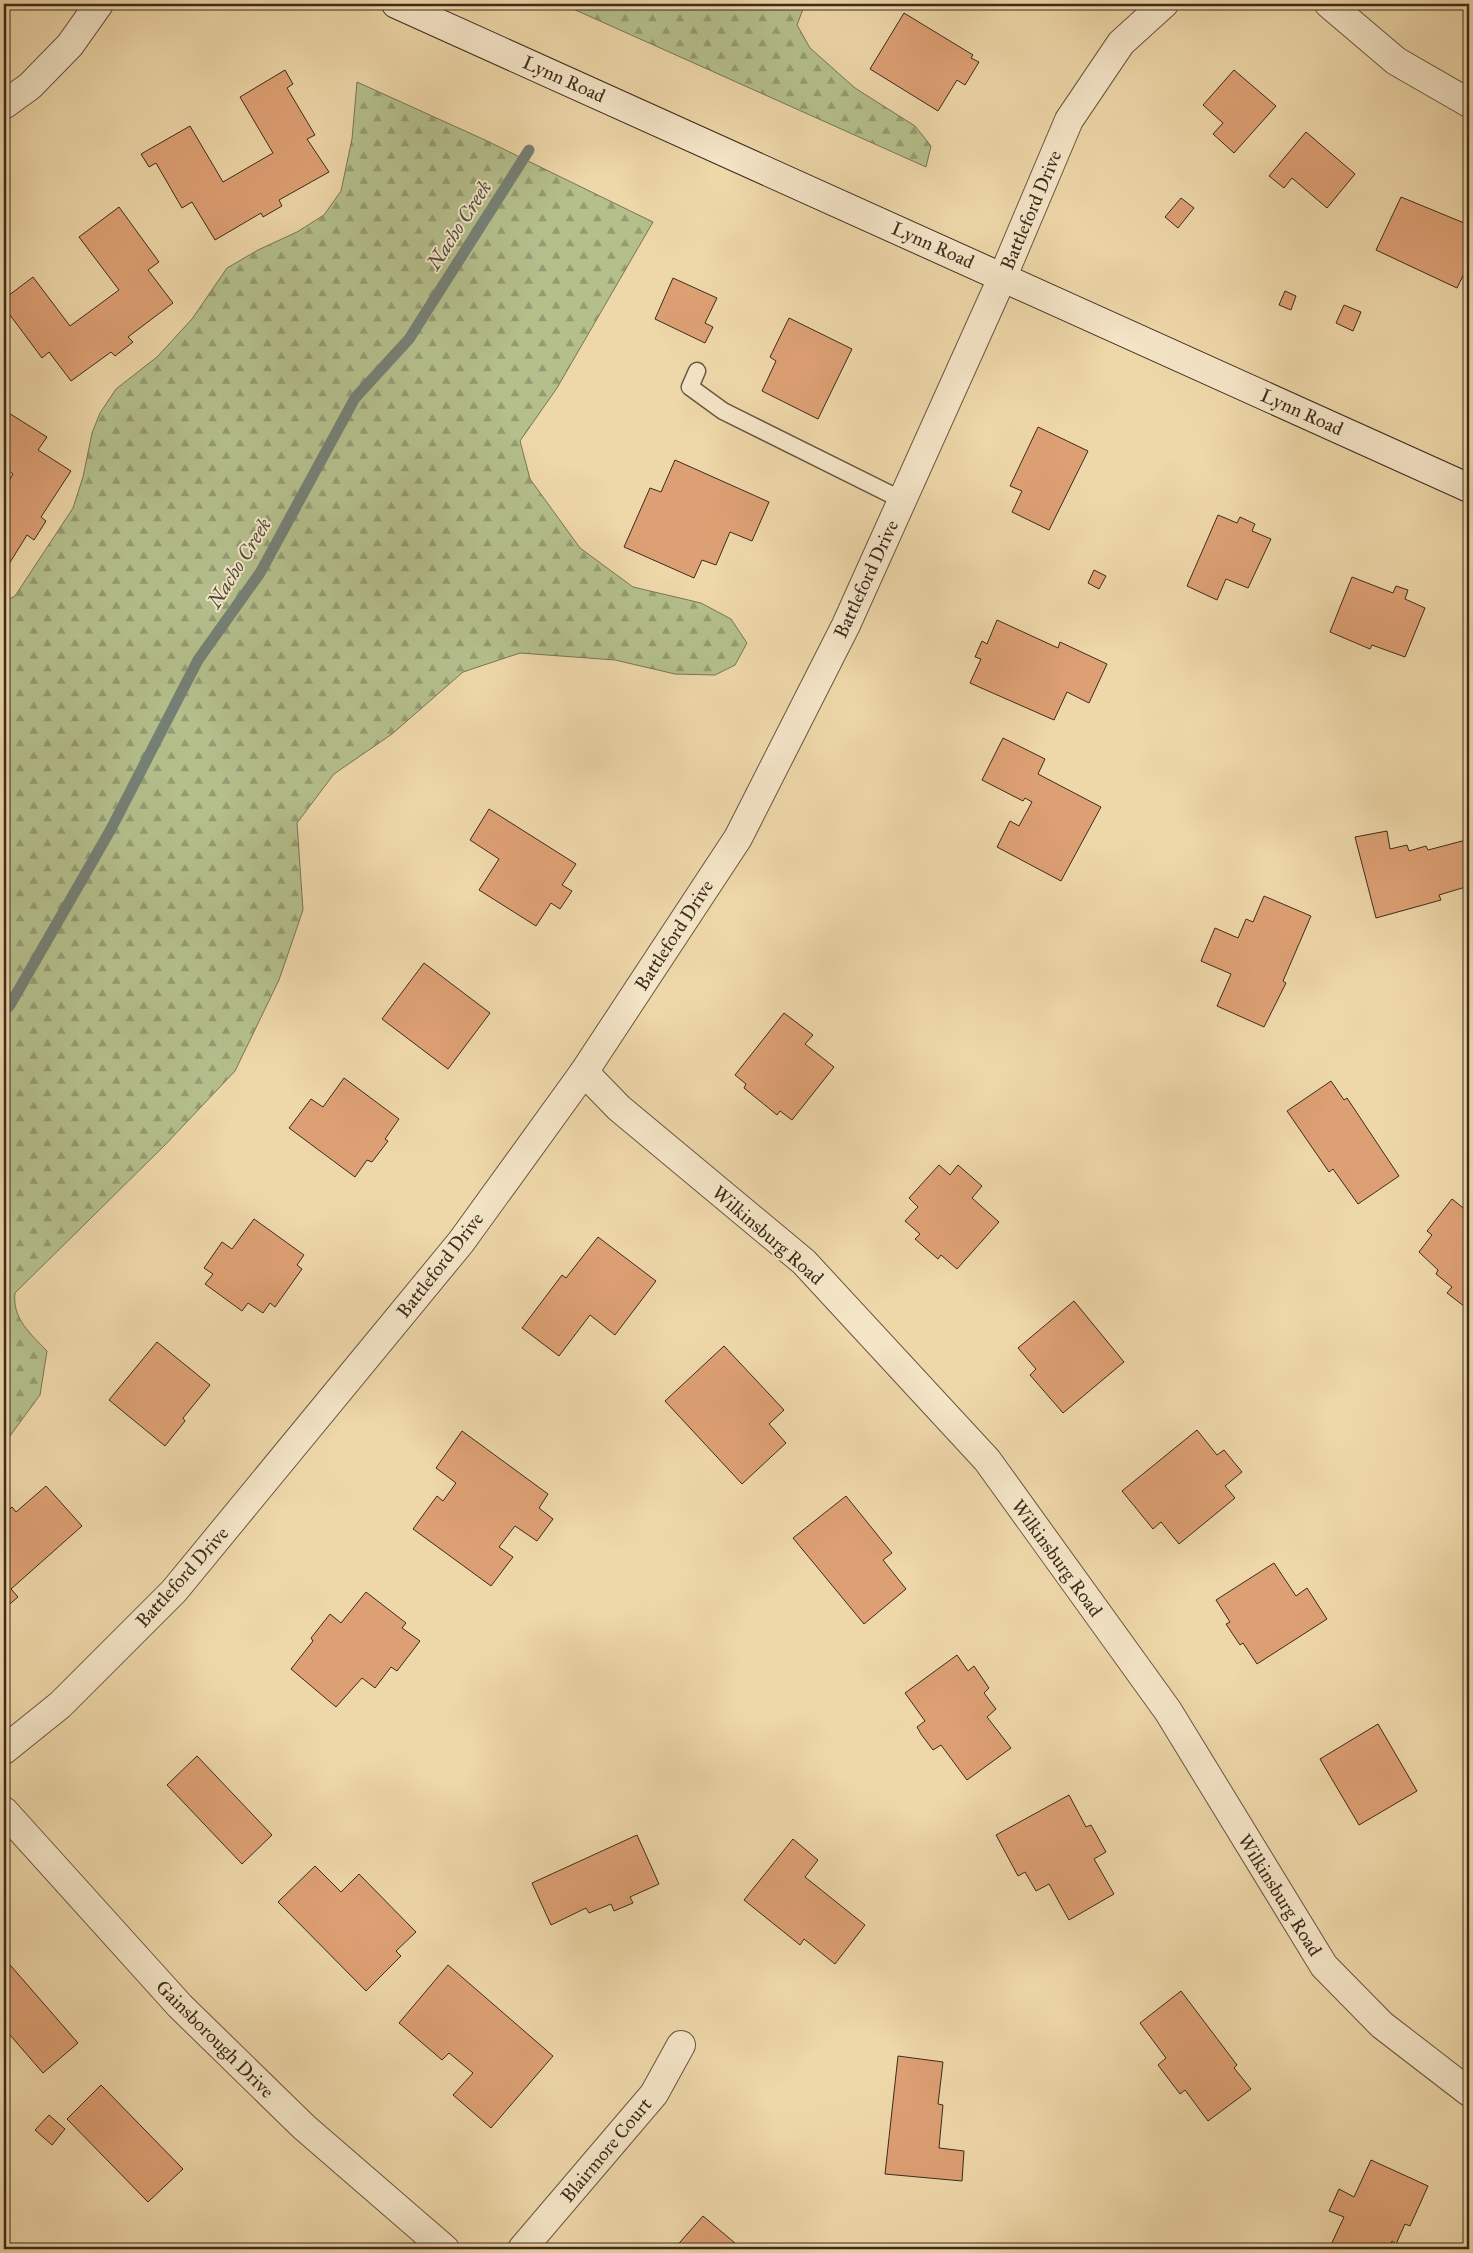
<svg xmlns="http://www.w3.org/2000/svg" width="1473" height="2253" font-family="'IM FELL Great Primer',serif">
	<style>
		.forest { fill: url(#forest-firs); stroke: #787554 }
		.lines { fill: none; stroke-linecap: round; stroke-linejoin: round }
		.stream { stroke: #758075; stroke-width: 11 }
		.building { fill: #dda074; stroke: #3d2b1c }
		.service-casing { stroke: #69563f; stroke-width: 19 }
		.minor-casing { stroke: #69563f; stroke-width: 30 }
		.tertiary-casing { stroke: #69563f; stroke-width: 30 }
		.secondary-casing { stroke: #3d2b1c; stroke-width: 30 }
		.service { stroke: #f4e5c7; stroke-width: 16 }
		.minor { stroke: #f4e5c7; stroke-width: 28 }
		.tertiary { stroke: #f4e5c7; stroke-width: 28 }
		.secondary { stroke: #f4e5c7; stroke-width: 28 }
		.labels { text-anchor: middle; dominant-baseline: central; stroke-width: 4; stroke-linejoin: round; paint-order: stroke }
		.street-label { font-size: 19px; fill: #3d2b1c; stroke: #f4e5c7 }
		.water-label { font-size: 20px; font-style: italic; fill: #544e41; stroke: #f4e5c7 }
	</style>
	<defs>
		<pattern id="forest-firs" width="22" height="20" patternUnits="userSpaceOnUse" patternTransform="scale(1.25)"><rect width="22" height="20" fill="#b4bf8c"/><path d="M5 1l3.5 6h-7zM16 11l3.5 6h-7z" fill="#949b72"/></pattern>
	</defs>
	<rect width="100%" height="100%" fill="#eed7a9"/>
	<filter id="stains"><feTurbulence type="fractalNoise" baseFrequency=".004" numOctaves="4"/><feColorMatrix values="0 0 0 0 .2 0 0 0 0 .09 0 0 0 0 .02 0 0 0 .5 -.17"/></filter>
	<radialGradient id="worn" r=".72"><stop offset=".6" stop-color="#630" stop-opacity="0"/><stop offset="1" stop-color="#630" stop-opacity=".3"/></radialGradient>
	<path class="forest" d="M562,4h243l-8,21 13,23 45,40 60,38 16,20 -5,21z
		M357,82l128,58 168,82 -96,166 -37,53 10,38 50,69 53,39 68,16 30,16 16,24 -12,22 -20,10 -40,-1 -60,-14 -95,-7 -57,19 -71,62 -58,40 -37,49 6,87 -24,70 -44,91 -70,74 -150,148c-3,26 16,41 32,58l-7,44 -36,49v-842l11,-6 58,-88 10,-31 9,-44 8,-20 16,-24 41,-32 35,-38 35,-51 31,-18 39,-18 27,-17 17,-24 11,-52z"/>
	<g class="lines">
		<path class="stream" d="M4,1011l6,-6 101,-176 87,-169 62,-87 95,-175 54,-59 120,-189"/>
	</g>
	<path class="building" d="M904,13l69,42 -2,3 8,4 -14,23 -8,-5 -19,31 -68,-42z
		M285,70l8,14 -6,4 28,47 -8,4 22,33 -50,28 3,6 -19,11 -2,-4 -46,27 -23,-38 -10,6 -26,-45 -7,4 -8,-13 49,-28 33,56 50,-29 -33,-56z
		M1234,70l42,36 -42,47 -21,-19 10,-11 -20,-18z
		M1306,132l49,42 -28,34 -35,-30 -8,10 -15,-12z
		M1401,197l68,28v38l-12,25 -81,-38z
		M1181,198l13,10 -16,20 -13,-11z
		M119,207l40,55 -11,8 25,33 -45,34 5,5 -18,14 -4,-4 -40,29 -22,-29 -7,6 -32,-43 -6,5v-21l29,-22 37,49 49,-36 -40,-53z
		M673,278l44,20 -12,25 8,4 -8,16 -50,-24z
		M1285,291l11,5 -5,14 -12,-5z
		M1344,305l17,7 -8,19 -17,-8z
		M789,318l63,31 -34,70 -56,-28 14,-30 -6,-4z
		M4,410l43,27 -9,13 33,21 -30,46 5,4 -12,19 -7,-5 -23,37v-83l9,-15 -9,-7z
		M1038,427l50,24 -39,79 -37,-18 10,-21 -12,-5z
		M675,460l94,42 -17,39 -22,-9 -14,33 -14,-5 -8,18 -70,-31 26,-59 11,4z
		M1218,515l19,8 3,-6 15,7 -3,7 19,8 -23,49 -22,-9 -9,21 -30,-14z
		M1094,570l12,6 -7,13 -11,-6z
		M1352,577l41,16 3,-7 12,4 -3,9 20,9 -20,49 -33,-12 -2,4 -40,-17z
		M997,620l61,28 2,-6 47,22 -18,39 -22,-11 -13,28 -84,-37 11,-24 -6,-2 7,-16 5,3z
		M1003,738l42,21 -7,15 63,33 -40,74 -64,-34 13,-26 9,5 13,-24 -7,-4 -2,3 -41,-21z
		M489,809l87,55 -14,21 10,6 -12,18 -9,-6 -15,23 -57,-36 20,-31 -29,-19z
		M1387,831l3,18 17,-4 2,6 17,-5 2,4 38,-10 3,10v36l-30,9 2,5 -65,18 -21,-81z
		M1264,896l47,20 -28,65 3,2 -22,44 -47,-21 14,-32 -30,-13 14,-33 23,10 8,-19 7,3z
		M424,963l66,50 -42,56 -66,-50z
		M784,1013l29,22 -8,9 29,23 -42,53 -12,-9 -3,4 -33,-27 2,-4 -11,-9z
		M344,1078l55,41 -14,20 3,2 -16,21 -5,-2 -12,17 -66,-49 22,-29 12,8z
		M1331,1081l13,19 3,-2 52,78 -41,28 -25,-35 -4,3 -42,-61z
		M939,1165l11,10 8,-10 24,21 -10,12 27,24 -42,47 -16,-14 -3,4 -23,-20 5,-5 -15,-13 13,-14 -9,-9z
		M1452,1199l15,12 -2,4 4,3v92l-22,-17 5,-6 -16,-13 2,-4 -19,-18 13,-17 -5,-4z
		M254,1219l50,36 -7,10 5,4 -27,38 -5,-4 -7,10 -15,-10 -6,8 -37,-27 8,-10 -9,-6 18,-26 10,7z
		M598,1237l58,44 -41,54 -25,-20 -31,41 -37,-28 40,-53 4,3z
		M1074,1301l50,61 -61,51 -33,-38 6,-6 -18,-21z
		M157,1342l53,43 -27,33 2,3 -20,25 -56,-46z
		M724,1346l60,64 -15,14 17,19 -44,41 -77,-83z
		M1197,1430l20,25 7,-5 18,22 -17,14 10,12 -56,46 -18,-22 -8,7 -31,-38z
		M462,1431l86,63 -9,14 14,11 -16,22 -22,-15 -16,21 14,10 -22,29 -78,-57 24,-33 6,5 13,-18 -20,-15z
		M46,1486l36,40 -71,63 7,8 -14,12v-95l8,-7 4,5z
		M846,1496l46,57 -9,7 23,29 -42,35 -71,-86z
		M1274,1563l22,33 11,-8 20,31 -70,45 -14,-21 -3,2 -14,-21 4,-2 -14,-22z
		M366,1592l40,31 -4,5 18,13 -23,30 -6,-4 -16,21 -13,-10 -26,29 -45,-38 22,-28 -2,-3 19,-24 11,9z
		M957,1655l11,16 6,-5 15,22 -5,5 12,16 -9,8 24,31 -44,32 -26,-35 -8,5 -12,-16 -4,-7 8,-6 -20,-28z
		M1378,1724l39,67 -58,34 -39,-66z
		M197,1756l75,79 -30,29 -75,-79z
		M1069,1795l17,32 5,-2 15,27 -12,7 20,35 -45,26 -20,-36 -13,7 -11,-19 -7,4 -22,-41z
		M637,1835l22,49 -29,13 3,6 -19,8 -3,-7 -22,9 -3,-5 -35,17 -19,-42z
		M793,1839l25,21 -13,17 60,48 -30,39 -31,-25 -4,6 -56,-45z
		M315,1866l26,26 18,-18 57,58 -20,19 5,5 -35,35 -88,-89z
		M1467,1906h2v24z
		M4,1958l74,85 -35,30 -39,-45z
		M448,1965l105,91 -62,72 -38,-33 20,-22 -24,-20 -7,7 -43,-37z
		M1181,1991l56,74 -3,3 17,21 -43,32 -23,-31 -5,4 -22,-29 8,-7 -26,-35z
		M898,2056l45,6 -5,42 5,1 -4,43 25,3 -2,30 -77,-7z
		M101,2085l82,84 -35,33 -81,-83z
		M49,2115l16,14 -13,16 -17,-15z
		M1371,2160l57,26 -18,40 -5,-2 -9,20 -4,-3 -4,8h-59l15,-32 -15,-6 10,-22 15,8z
		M703,2216l39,33h-68z"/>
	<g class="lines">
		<g class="service-casing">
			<path id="service" d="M697,371l-7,16 33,24 179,89"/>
		</g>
		<g class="minor-casing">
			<path id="minor" d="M1329,4l67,57 73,42
				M4,105l26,-19 40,-41 29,-41
				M1003,276l66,-156 52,-77 43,-39
				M584,1072l35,36 185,154 183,198 181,251 156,255 58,59 87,67
				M4,1811l176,195 124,121 141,122
				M522,2249l132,-155 27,-49"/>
		</g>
		<g class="tertiary-casing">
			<path id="tertiary" d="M4,1750l56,-45 114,-114 287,-349 123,-170 154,-234 108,-213 157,-349"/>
		</g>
		<g class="secondary-casing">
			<path id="secondary" d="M396,4l1073,484"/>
		</g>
		<use href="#service" class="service"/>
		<use href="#minor" class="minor"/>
		<use href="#tertiary" class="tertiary"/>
		<use href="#secondary" class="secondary"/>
	</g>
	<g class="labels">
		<g class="street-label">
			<text transform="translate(564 79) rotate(24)">Lynn Road</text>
			<text transform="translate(1031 210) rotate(-67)">Battleford Drive</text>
			<text transform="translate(933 245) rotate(24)">Lynn Road</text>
			<text transform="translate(1302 412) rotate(24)">Lynn Road</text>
			<text transform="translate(866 579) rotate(-65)">Battleford Drive</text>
			<text transform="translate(674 935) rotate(-57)">Battleford Drive</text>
			<text transform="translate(768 1235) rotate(41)">Wilkinsburg Road</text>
			<text transform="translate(440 1265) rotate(-52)">Battleford Drive</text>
			<text transform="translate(1057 1558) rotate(54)">Wilkinsburg Road</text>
			<text transform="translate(182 1577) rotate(-48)">Battleford Drive</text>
			<text transform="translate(1280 1895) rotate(58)">Wilkinsburg Road</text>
			<text transform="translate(215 2039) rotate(45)">Gainsborough Drive</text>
			<text transform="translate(606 2150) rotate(-50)">Blairmore Court</text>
		</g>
		<g class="water-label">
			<text transform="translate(459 225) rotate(-57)">Nacho Creek</text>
			<text transform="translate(239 563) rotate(-58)">Nacho Creek</text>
		</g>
	</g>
	<rect width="1473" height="2253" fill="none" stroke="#eed7a9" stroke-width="20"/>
	<rect x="5" y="5" width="1463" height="2243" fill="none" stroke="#3d2b1c" stroke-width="2.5"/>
	<rect x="10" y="10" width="1453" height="2233" fill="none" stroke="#3d2b1c"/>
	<rect width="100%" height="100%" filter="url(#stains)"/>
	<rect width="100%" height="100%" fill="url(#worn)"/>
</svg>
